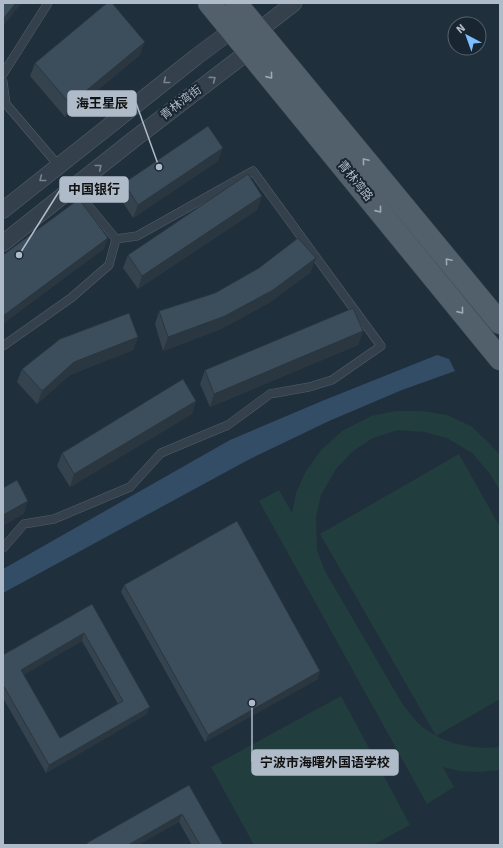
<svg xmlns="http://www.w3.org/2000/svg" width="503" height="848" font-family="Signika,'Noto Sans SC',sans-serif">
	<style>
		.green { fill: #223d3d }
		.water { fill: #324d65 }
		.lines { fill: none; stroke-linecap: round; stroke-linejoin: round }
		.lane-casing { stroke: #525e6a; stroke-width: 9 }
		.street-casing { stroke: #525e6a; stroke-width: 17 }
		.primary-casing { stroke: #3d4a55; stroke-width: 23 }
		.lane { stroke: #34414c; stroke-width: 8 }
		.street { stroke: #34414c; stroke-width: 16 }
		.primary { stroke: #52606c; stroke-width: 22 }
		.wall { fill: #34434e; fill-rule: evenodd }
		.shaded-wall { fill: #2a3740 }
		.building { fill: #3c4e5b; stroke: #2a3740; fill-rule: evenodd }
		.oneway { stroke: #9ca9b6 }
		.oneway2 { stroke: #788490 }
		.labels { text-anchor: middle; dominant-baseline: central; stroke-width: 4; stroke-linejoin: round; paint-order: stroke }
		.street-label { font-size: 12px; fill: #afbbc8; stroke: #192631 }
		.leader { fill: none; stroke: #afbbc8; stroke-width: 1.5 }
		.callout-dot { fill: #afbbc8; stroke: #192631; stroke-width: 1.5 }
		.callout { fill: #afbbc8; stroke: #afbbc8; stroke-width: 1.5 }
		.callout-label { font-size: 13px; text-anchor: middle; font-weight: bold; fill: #111 }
	</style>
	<rect width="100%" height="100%" fill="#202f3c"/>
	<path class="green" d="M395,411h27l25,4 24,11 19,18 10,11v36l-10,-17 -18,-21 -25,-15 -23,-6 -26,-2 -25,8 -20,13 -17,18 -15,26 -5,22 1,33 8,21 78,134c5,5 9,12 14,17 22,21 53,28 83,25v23l-22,2 -19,-1 -16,-4 11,20 -27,17 -168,-303 20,-11 13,23 4,-20 10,-22 15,-21 21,-19 29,-15z
		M459,454l41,73v172l-64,37 -116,-202z
		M341,696l69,129 -37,20h-119l-43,-78z"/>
	<path class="water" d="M437,355l12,4 6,12 -53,19 -73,31 -81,39 -245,133v-24l227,-129 92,-39z"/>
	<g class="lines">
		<g class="lane-casing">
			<path id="lane" d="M3,74l45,-71
				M3,82l3,22 53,62
				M3,346l68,-48 38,-33 7,-26
				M3,548l21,-24 30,-5 76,-32 31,-34 31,-13 36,-15 42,-31 39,-7 23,-7 49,-34 -128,-175 -116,65 -21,3 -43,-52"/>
		</g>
		<g class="street-casing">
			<path id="street" d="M3,210l193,-153 36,-27 10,1
				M3,243l130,-103 116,-89 9,-20 36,-28"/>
		</g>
		<g class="primary-casing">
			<path id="primary" d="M209,3l291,356
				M236,3l264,320"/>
		</g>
		<use href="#lane" class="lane"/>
		<use href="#street" class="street"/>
		<use href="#primary" class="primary"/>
	</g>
	<path class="wall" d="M140,55l-75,62 -35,-41 5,-13z
		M218,161l-85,57 -14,-22 5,-13z
		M262,196l-5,14 -119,79 -15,-21 5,-13z
		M311,272l-42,31 -48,26 -58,22 -8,-27 4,-13z
		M363,331l-5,14 -148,62 -10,-23 5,-14z
		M138,337l-5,13 -63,25 -33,29 -20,-22 5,-13z
		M196,401l-4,13 -122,73 -13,-21 5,-13z
		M124,585l194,94 -113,63 -84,-150z
		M92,604l55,110 -101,59 -43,-75v-43zM82,641l36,63 -58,34 -37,-63z
		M189,785l34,60h-31l-13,-23 -41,23h-51v-2z"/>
	<path class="shaded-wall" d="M16,3h6l-19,23v-7z
		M145,42l-5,13 -75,62 5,-13z
		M223,148l-5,13 -85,57 5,-13z
		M262,196l-5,14 -119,79 4,-13z
		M108,238l-4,11 -101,75v-8z
		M316,258l-5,14 -42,31 -48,26 -58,22 5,-14z
		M363,331l-5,14 -148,62 4,-13z
		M138,337l-5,13 -63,25 -33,29 5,-13 32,-29z
		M196,401l-4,13 -122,73 4,-13z
		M28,501l-4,13 -21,12v-11z
		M84,633l-2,8 -64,37 3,-8z
		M320,671l-2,8 -113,63 3,-7z
		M150,707l-3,7 -101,59 3,-8z
		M182,814l-3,8 -41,23h-10z"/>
	<path class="building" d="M3,3h13l-13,16z
		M107,3h5l33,39 -75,62 -35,-41z
		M208,126l15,22 -85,57 -14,-22z
		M248,174l14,22 -120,80 -14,-21z
		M79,199l29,39 -105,78v-61z
		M298,238l18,20 -43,32 -48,26 -57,21 -9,-26 56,-18 44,-25z
		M353,308l10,23 -149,63 -9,-24z
		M129,313l9,24 -64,25 -32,29 -20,-22 38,-30z
		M183,379l13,22 -122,73 -12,-21z
		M17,480l11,21 -25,14v-27z
		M237,521l83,150 -112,64 -84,-150z
		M92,604l58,103 -101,58 -46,-80v-30zM84,633l39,68 -63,37 -39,-68z
		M189,785l34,60h-23l-18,-31 -54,31h-40l-1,-2z"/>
	<defs><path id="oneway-chevron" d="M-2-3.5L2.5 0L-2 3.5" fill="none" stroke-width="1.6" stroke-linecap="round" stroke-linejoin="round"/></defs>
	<g class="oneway">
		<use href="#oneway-chevron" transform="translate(270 76) rotate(51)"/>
		<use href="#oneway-chevron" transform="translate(365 161) rotate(-130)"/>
		<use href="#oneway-chevron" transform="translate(379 210) rotate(51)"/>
		<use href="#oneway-chevron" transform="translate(448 261) rotate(-130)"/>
		<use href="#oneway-chevron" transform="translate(461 311) rotate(51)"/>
	</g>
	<g class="oneway2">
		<use href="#oneway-chevron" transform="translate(213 79) rotate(-37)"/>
		<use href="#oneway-chevron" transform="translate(166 81) rotate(142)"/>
		<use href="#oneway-chevron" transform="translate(99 167) rotate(-39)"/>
		<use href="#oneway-chevron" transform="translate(42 179) rotate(142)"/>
	</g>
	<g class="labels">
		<g class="street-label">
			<text transform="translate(181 103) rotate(-37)">青林湾街</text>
			<text transform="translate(355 181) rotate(51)">青林湾路</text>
		</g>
	</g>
	<path class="leader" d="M159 167L136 103M19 255L60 190M252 703L252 762"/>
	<g class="callout-dot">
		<circle cx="159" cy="167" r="4"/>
		<circle cx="19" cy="255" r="4"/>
		<circle cx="252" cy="703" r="4"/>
	</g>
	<g class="callout">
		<rect x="68" y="91" width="68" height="25" rx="4"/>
		<rect x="60" y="177" width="68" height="25" rx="4"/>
		<rect x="252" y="750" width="146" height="25" rx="4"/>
	</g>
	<g class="callout-label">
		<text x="102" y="108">海王星辰</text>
		<text x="94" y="194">中国银行</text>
		<text x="325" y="767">宁波市海曙外国语学校</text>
	</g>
	<rect width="503" height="848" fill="none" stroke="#afbbc8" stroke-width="8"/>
	<g transform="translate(467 36) rotate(319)"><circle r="19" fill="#192631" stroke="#55626d"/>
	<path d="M0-3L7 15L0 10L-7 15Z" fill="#7dbeff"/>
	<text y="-6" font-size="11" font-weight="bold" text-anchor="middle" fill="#afbbc8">N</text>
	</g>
</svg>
